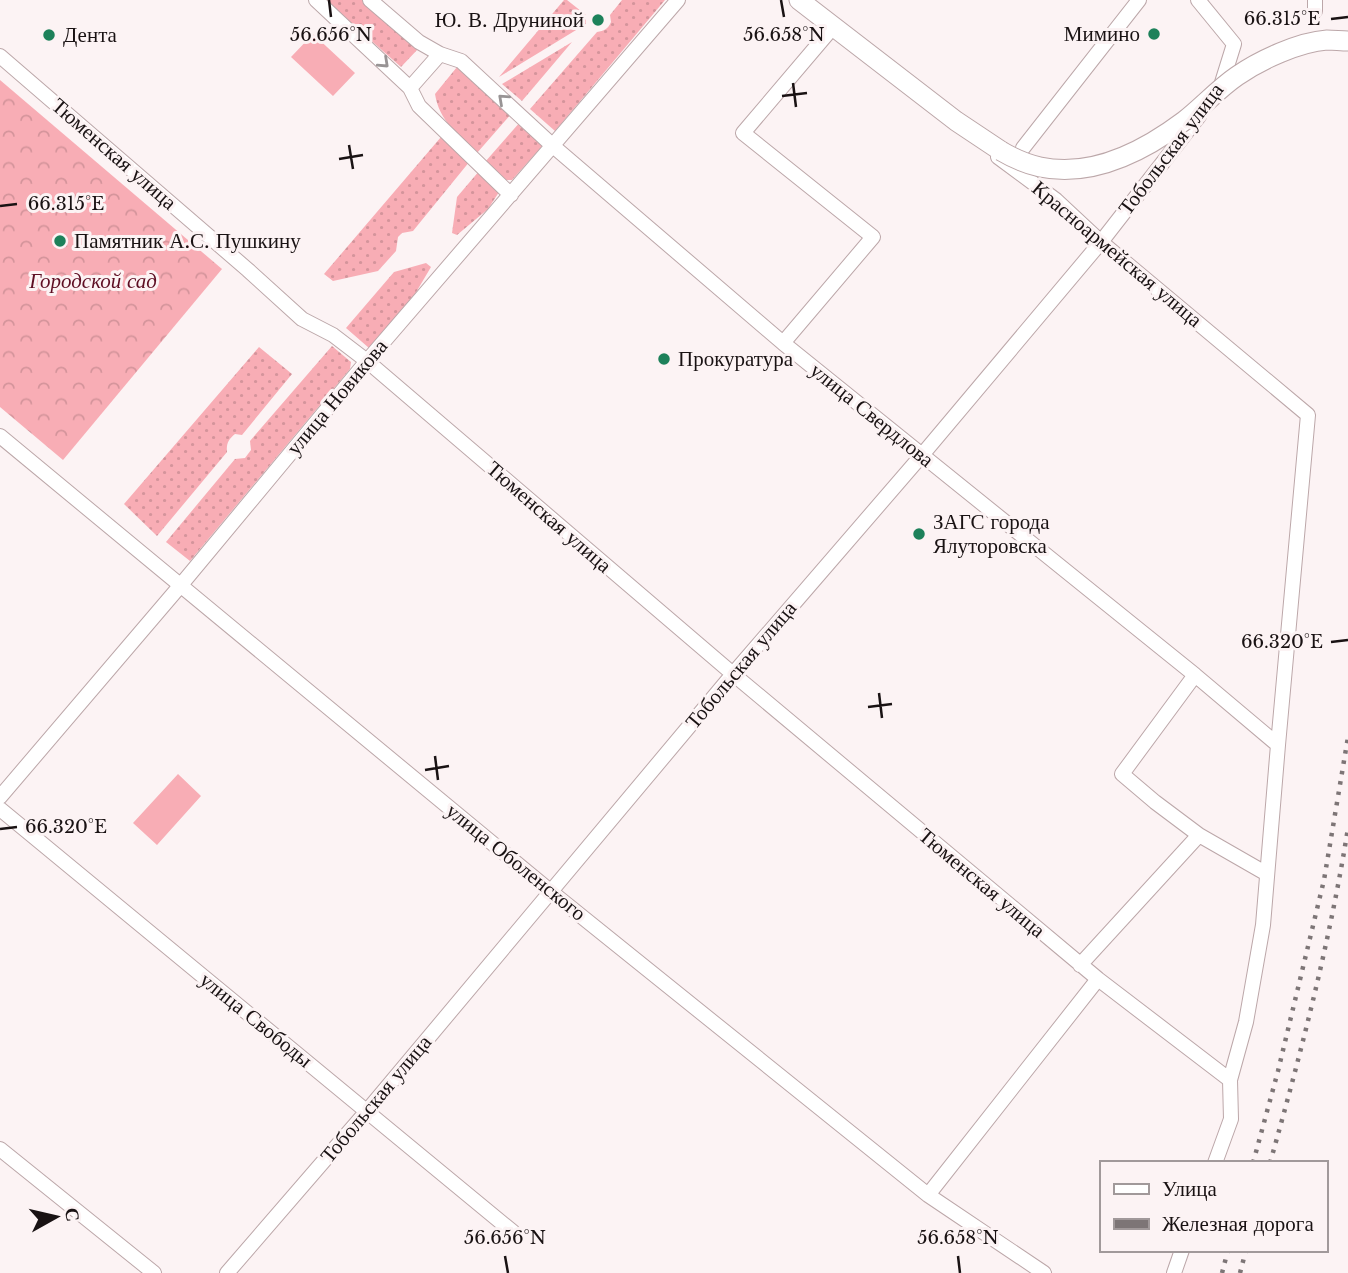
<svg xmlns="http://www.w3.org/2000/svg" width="1348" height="1273" font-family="'Libre Baskerville',serif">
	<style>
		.grass { fill: url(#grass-dots) }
		.forest { fill: url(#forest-crowns) }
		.pitch { fill: #f8adb5 }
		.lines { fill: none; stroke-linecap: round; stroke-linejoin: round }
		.minor-casing { stroke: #bca7a9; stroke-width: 16 }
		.tertiary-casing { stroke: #bca7a9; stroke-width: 21 }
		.minor { stroke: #fff; stroke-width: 14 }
		.tertiary { stroke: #fff; stroke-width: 19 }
		.rail { stroke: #7d7576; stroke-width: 4.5; stroke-dasharray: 3.5 7; stroke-linecap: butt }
		.tertiary-bridge-casing { stroke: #bca7a9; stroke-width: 21; stroke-linecap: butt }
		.tertiary-bridge { stroke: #fff; stroke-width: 19 }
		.oneway { stroke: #989495 }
		.ticks { fill: none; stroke: #191213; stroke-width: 2.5 }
		.poi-dot { fill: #1d815a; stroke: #fcf3f4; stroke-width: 2.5 }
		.labels { text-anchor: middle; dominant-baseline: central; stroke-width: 6; stroke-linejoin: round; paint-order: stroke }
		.poi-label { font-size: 21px; fill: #191213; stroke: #fcf3f4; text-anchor: start }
		.street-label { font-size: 21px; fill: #191213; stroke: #fcf3f4 }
		.park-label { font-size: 21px; font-style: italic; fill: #5e0e23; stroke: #fcf3f4 }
		.ticks-label { font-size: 18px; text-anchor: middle; fill: #191213; stroke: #fcf3f4; stroke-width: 6; stroke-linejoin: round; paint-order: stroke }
	</style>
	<defs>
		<pattern id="grass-dots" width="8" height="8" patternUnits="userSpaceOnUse" patternTransform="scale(1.75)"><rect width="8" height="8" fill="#f8adb5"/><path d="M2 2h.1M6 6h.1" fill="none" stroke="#d4949b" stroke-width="1.8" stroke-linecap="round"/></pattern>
		<pattern id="forest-crowns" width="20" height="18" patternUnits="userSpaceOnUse" patternTransform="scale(1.75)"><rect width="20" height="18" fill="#f8adb5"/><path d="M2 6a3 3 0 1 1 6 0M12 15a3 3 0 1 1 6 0" fill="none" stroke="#d4949b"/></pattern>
	</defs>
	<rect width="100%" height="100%" fill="#fcf3f4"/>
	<path class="grass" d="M325,0h37l56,49 -17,18z
		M564,0h3l19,15v9l-87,53z
		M622,0h43l-110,131 -25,-22 67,-77c7,-1 11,-3 14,-10l-1,-7z
		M572,42l-50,59 -20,-17z
		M457,67l13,9 42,37 -35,40c-19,-17 -38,-33 -42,-59z
		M521,121l23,23 -32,36h-7l-20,-18z
		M441,137l29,24 -57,70 -11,2 -4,4 -2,14 -18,20 -45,10 -9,-7z
		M480,170l21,19 -13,20 -31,26 -5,-2 5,-36z
		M426,263l5,4 -16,27 -46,54 -23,-20 48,-56z
		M332,346l19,16 -1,7 -160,192 -24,-19 69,-83 10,-1 6,-8 -1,-9z
		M259,347l33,27 -50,61 -7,-1c-6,5 -9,9 -8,18l-70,84 -33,-32z"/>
	<path class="forest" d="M0,80l222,189 -159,191 -63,-53z"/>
	<path class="pitch" d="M313,34l42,39 -22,23 -42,-39z
		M178,774l23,22 -44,49 -24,-22z"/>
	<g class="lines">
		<g class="minor-casing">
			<path id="minor" d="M316,0l94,88 9,18 92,89
				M370,0l49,42 21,12 21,7 92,85 230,197 412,332 83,70
				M1198,0l36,44 -14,45
				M1315,11v-11
				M0,56l248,214 54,49 31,16 34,26 366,313 365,305 132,101
				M410,88l30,-34
				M1023,148l116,-148
				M998,157l58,43 45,42 207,173 -30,330 -15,180 -17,97 -16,58 1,39 -16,44
				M783,343l90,-106 -130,-104 90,-106
				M0,436l550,455 378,304 116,78
				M1195,675l-73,99 33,28 44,33 68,39
				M0,797l180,-211 187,-225 311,-361
				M0,809l513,423
				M1080,965l119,-130
				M0,1149l154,124
				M928,1195l170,-216
				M227,1273l140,-162 366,-437 189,-219 179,-213 98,-126
				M1174,1273l8,-23"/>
		</g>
		<g class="tertiary-casing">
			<path id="tertiary" d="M799,0l157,121 45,30"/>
		</g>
		<use href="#minor" class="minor"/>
		<use href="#tertiary" class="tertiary"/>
		<path class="rail" d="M1253,1163l25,-92 46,-191 24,-143
			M1270,1163c31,-110 60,-222 78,-335
			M1222,1273l6,-23
			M1240,1273l6,-23"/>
		<g class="tertiary-bridge-casing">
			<path id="tertiary-bridge" d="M1001,151c12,7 25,13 39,16 52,11 104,-16 144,-46 18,-14 34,-32 53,-45 23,-16 62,-34 90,-36 7,0 14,1 21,1"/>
		</g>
		<use href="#tertiary-bridge" class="tertiary-bridge"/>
	</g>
	<defs><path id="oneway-chevron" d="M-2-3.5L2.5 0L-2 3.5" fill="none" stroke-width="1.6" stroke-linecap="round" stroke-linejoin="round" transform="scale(1.75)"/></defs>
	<g class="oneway">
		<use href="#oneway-chevron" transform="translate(384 63) rotate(43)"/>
		<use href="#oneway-chevron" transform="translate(503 99) rotate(-138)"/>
	</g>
	<path class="ticks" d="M329,0l2,17M781,0l3,17M1331,19l17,-2M793,83l3,24M782,96l25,-3M349,145l4,24M339,159l24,-4M0,206l17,-2M1331,642l17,-2M879,693l3,25M868,707l24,-3M435,756l3,24M425,770l24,-4M0,829l17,-2M505,1256l3,17M958,1256l2,17"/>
	<g class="poi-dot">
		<circle cx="598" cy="20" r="7"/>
		<circle cx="1154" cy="34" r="7"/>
		<circle cx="49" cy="35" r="7"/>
		<circle cx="60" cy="241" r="7"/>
		<circle cx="664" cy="359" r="7"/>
		<circle cx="919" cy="534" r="7"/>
	</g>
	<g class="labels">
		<g class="poi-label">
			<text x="584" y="20" text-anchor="end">Ю. В. Друниной</text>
			<text x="1140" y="34" text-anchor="end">Мимино</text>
			<text x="63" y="35">Дента</text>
			<text x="74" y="241">Памятник А.С. Пушкину</text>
			<text x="678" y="359">Прокуратура</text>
			<text x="933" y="522">ЗАГС города<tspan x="933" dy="24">Ялуторовска</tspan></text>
		</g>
		<g class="street-label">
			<text transform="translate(1171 149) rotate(-53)">Тобольская улица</text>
			<text transform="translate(114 154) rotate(41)">Тюменская улица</text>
			<text transform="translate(1117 254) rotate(40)">Красноармейская улица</text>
			<text transform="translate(337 397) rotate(-50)">улица Новикова</text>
			<text transform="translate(872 415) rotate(39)">улица Свердлова</text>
			<text transform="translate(549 517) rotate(41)">Тюменская улица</text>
			<text transform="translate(741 665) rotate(-50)">Тобольская улица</text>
			<text transform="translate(516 862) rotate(39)">улица Оболенского</text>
			<text transform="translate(982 883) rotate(40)">Тюменская улица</text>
			<text transform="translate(256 1020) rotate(39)">улица Свободы</text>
			<text transform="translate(376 1099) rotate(-50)">Тобольская улица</text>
		</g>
		<g class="park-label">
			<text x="93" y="281">Городской сад</text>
		</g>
	</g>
	<g class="ticks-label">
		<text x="1282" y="25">66.315°E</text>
		<text x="331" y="41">56.656°N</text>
		<text x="784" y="41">56.658°N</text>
		<text x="66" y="210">66.315°E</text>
		<text x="1282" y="648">66.320°E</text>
		<text x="66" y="833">66.320°E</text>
		<text x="505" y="1244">56.656°N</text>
		<text x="958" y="1244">56.658°N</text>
	</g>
	<rect x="1100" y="1161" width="228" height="91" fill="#fcf3f4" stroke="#a1999a" stroke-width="2"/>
	<rect x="1114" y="1184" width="35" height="10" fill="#ffffff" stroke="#a1999a" stroke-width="2"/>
	<text x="1162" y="1196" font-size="21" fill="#191213">Улица</text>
	<rect x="1114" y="1219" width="35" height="10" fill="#7d7576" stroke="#a1999a" stroke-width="2"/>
	<text x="1162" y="1231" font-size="21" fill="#191213">Железная дорога</text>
	<g transform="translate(56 1217) rotate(82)" stroke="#fcf3f4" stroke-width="5" paint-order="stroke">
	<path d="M0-5L12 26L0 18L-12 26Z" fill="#191213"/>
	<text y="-10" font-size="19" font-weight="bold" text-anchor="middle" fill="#191213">С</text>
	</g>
</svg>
